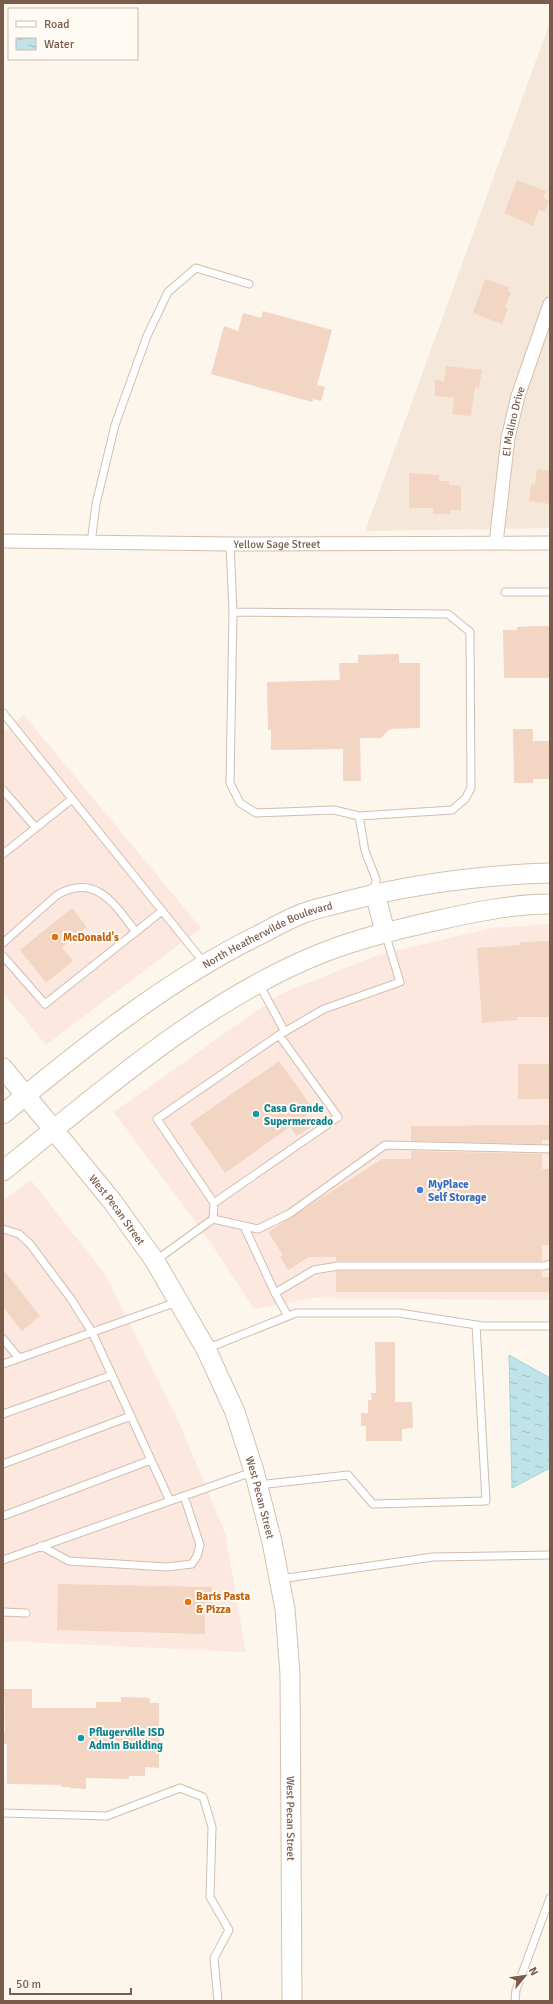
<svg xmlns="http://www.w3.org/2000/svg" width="553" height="2004" font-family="Signika,sans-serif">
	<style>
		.residential { fill: #f5e8da }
		.commercial { fill: #fde8e0 }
		.water { fill: url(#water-ripples); stroke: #a5d3da }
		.building { fill: #f3d5c3 }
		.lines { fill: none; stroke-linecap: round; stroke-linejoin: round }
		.service-casing { stroke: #d1beb0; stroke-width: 9 }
		.minor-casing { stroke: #d1beb0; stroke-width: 15 }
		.secondary-casing { stroke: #d6c0b0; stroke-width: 21 }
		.service { stroke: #fff; stroke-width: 7 }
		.minor { stroke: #fff; stroke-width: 13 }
		.secondary { stroke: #fff; stroke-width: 19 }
		.food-dot { fill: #e8710a; stroke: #fffaf3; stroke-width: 1.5 }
		.culture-dot { fill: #0f9aa8; stroke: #fffaf3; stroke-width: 1.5 }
		.shop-dot { fill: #3f7fe0; stroke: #fffaf3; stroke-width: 1.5 }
		.labels { text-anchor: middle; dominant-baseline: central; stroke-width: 4; stroke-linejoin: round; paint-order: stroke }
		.street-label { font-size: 11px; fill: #7a5c4d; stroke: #fffaf3 }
		.food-label { font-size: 11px; font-weight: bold; fill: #c56008; stroke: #fffaf3; text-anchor: start }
		.culture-label { font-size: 11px; font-weight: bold; fill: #0d838f; stroke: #fffaf3; text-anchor: start }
		.shop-label { font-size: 11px; font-weight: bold; fill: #366cbe; stroke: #fffaf3; text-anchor: start }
	</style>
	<defs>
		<pattern id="water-ripples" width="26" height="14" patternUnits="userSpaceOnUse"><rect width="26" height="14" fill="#bfe3e8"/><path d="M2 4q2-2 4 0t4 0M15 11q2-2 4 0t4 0" fill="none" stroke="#a0bbbe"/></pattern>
	</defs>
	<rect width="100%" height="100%" fill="#fdf6ec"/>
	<path class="residential" d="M550,22v506l-185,3z"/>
	<path class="commercial" d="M24,715l177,213 -155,117 -43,-52v-261z
		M550,924v376l-237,-2 -59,11 -44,-67 -96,-130 166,-118 98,-39 114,-27z
		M31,1180l75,96 72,144 47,113 21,119 -243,-11v-441z"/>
	<path class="water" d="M509,1355l41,23v90l-38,20z"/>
	<path class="building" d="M517,180l29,11 -3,7 6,3 -5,11 -5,-2 -6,16 -29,-13z
		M485,279l24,8 -1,4 3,1 -6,15 3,1 -6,16 -29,-11z
		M263,311l69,19 -15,55 8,2 -4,14 -8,-2 -1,3 -101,-28 13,-48 14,5 5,-18 18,5z
		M446,366l36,4 -3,18 -4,-1 -4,29 -19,-2 2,-16 -19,-2v-16l9,1z
		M537,469l13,2v33l-21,-3 2,-17 4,1z
		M409,473l30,2v6h10v4l12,1v24h-11v4h-17v-6h-24z
		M534,626h16v52h-46l-1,-48h14v-3z
		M399,654v9h21v65l-30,1 -9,9h-21l1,43h-18v-32l-72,1v-20h-3l-1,-48 73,-2 -1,-17h19v-8z
		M513,729h20v12h17v38h-17v4h-19z
		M72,908l15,19 -25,20 11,14 -27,22 -26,-33z
		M550,941v76h-33v3l-35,3 -5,-75 43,-3v-3z
		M279,1061l35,49 -10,7 7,10 -14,9 -7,-9 -65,46 -35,-50z
		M518,1064h32v35h-32z
		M550,1125v15h-8v4l-131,-3v-15z
		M411,1151l131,3v15h8v76h-8v16h-206v-4h-27l-21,13 -8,-13 3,-2 -15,-23 114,-73h29z
		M3,1269l37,47 -18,15 -19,-24z
		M336,1271h206v6h8v15h-214z
		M375,1342h20v60h17l1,26 -11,1v12h-36v-15h-5v-13h7v-13h4l-1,-7h5z
		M58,1584l154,3v18h-7v29l-148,-4z
		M4,1689h28v19h64v-6h25v-5l29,1v5h9v65l-14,-1v9h-16v3l-43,-1v11l-16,-1v-1h-9v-2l-54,-1v-40h-4v-12h2z"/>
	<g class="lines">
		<g class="service-casing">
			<path id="service" d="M91,543l5,-39 19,-79 32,-89 21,-44 28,-24 53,16
				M230,544l3,68 -3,171 10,20 16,10 78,-3 25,6 93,-6 13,-11 6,-11 -1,-156 -22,-18 -215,-2
				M505,592h45
				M3,713l202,251
				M3,790l33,38
				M359,816l6,35 11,28 -1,14
				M3,854l69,-55
				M3,943l54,-48c38,-22 57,8 78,36
				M3,956l42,48 117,-93
				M259,984l26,48
				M214,1203l124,-86 -59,-82
				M213,1219l45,10 31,-15 96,-69 165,4
				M244,1226l31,67
				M3,1229l16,5 11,10 41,55 21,33 78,169
				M155,1261l58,-42 1,-16 -57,-84 122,-84 45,-26 76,-27 -15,-49
				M288,1316l-13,-23 39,-23 24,-4h206l6,-2
				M3,1339l16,19
				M206,1349l90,-36h103l84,13h67
				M3,1364l174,-62
				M3,1414l109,-39
				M3,1464l128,-48
				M258,1485l90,-10 25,29 113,-3 -10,-176
				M3,1516l148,-56
				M41,1546l28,15 98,6 25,-3 5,-8 3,-11 -16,-49
				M3,1560l249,-88
				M280,1579l153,-22 117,-2
				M3,1612l23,1
				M3,1813l104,3 73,-28 23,9 9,30 -2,70 19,33 -15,28 4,43
				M515,2001l1,-11 34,-92"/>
		</g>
		<g class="minor-casing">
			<g id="minor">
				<path id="s1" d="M3,541l227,3 320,-1"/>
				<path id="s2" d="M496,543l12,-105 10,-42 32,-92"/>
			</g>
		</g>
		<g class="secondary-casing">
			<g id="secondary">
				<path d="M375,893l10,39"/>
				<path id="s3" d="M3,1068l109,133 43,60 51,88 29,63 19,59 18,71 13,67 5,65 2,327"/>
				<path id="s4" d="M3,1114c81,-67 165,-135 260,-181 13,-7 27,-15 41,-20 13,-5 26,-7 39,-11 68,-18 137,-27 207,-29"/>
				<path d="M3,1171c96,-78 203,-172 319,-218 38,-15 77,-24 117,-33 36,-8 74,-16 111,-16"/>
			</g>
		</g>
		<use href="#service" class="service"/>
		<use href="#minor" class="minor"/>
		<use href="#secondary" class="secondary"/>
	</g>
	<g class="food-dot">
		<circle cx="55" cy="937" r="4"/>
		<circle cx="188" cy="1602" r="4"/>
	</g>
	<g class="culture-dot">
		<circle cx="256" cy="1114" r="4"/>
		<circle cx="81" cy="1738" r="4"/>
	</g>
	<circle class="shop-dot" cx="420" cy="1190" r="4"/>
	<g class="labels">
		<g class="street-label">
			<text stroke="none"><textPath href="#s2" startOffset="123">El Malino Drive</textPath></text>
			<text stroke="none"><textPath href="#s1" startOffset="274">Yellow Sage Street</textPath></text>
			<text stroke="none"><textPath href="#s4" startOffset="321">North Heatherwilde Boulevard</textPath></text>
			<text stroke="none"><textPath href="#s3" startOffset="182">West Pecan Street</textPath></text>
			<text stroke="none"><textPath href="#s3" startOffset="506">West Pecan Street</textPath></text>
			<text stroke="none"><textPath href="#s3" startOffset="830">West Pecan Street</textPath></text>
		</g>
		<g class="food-label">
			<text x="63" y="937">McDonald's</text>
			<text x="196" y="1596">Baris Pasta<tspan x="196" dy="13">&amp; Pizza</tspan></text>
		</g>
		<g class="culture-label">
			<text x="264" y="1108">Casa Grande<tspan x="264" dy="13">Supermercado</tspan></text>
			<text x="89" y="1732">Pflugerville ISD<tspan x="89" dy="13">Admin Building</tspan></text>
		</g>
		<g class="shop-label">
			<text x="428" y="1184">MyPlace<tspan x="428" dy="13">Self Storage</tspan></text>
		</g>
	</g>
	<rect width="553" height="2004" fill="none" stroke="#7a5c4d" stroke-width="8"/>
	<rect x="8" y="8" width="130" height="52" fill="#fffaf3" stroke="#cabbb1"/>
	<rect x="16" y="21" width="20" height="6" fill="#ffffff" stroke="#cabbb1"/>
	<text x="44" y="28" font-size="12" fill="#7a5c4d">Road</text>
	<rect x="16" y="38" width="20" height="12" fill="url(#water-ripples)" stroke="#cabbb1"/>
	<text x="44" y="48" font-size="12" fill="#7a5c4d">Water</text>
	<g transform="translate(525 1976) rotate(61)" stroke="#fffaf3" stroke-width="3" paint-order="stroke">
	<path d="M0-3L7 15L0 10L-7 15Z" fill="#7a5c4d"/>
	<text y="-6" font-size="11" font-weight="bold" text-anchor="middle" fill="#7a5c4d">N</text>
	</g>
	<path d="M10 1988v6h121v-6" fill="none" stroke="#7a5c4d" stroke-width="2"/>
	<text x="16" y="1988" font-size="12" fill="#7a5c4d" stroke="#fffaf3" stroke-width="3" paint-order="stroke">50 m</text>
</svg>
